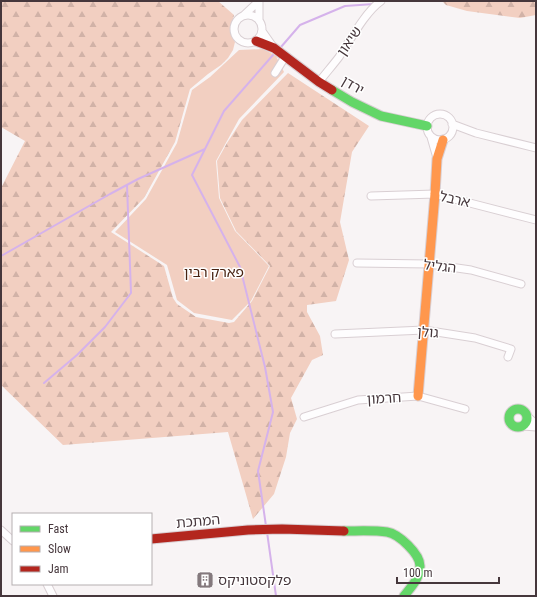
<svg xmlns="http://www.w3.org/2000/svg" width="537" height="597" font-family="'Roboto Condensed','Noto Sans Hebrew',sans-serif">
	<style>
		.green { fill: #f2cfc1 }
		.forest { fill: url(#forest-firs) }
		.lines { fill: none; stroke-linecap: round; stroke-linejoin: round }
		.stream { stroke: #d5b2eb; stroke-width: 2 }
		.street-casing { stroke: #d9cfd3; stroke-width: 9 }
		.fast-casing { stroke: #d9cfd3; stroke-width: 11 }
		.slow-casing { stroke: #d9cfd3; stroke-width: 11 }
		.jam-casing { stroke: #d9cfd3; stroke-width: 11 }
		.street { stroke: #fefdfe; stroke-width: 7 }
		.fast { stroke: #63d668; stroke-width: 9 }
		.slow { stroke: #ff974d; stroke-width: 9 }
		.jam { stroke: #b3261e; stroke-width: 9 }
		.labels { text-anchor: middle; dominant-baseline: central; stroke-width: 3; stroke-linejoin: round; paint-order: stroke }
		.street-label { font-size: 14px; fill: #46373c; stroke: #fff }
		.park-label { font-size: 14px; fill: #482312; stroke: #fff }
		.poi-label { font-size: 14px; fill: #46373c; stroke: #fff; text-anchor: start }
	</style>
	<defs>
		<pattern id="forest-firs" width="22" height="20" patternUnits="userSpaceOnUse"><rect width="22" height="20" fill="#f2cfc1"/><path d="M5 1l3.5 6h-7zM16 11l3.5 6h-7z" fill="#d1b2a7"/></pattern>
	</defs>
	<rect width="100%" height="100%" fill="#f8f4f5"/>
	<path class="green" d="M263,49l13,7 8,16 -45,47 -23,42 3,37 16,33 34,35 -18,35 -19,19 -38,-7 -17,-13 -10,-35 -52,-33 31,-33 31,-56 15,-53 18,-13 29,-27z"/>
	<path class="forest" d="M1,1h217l16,14c-2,9 -5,18 1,27l-2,8 -5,8 -7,7 -13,9 -18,15 -15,53 -31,56 -33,34 53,34 9,32 4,6 19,13 33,6 5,-1 18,-21 18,-35 -34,-35 -16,-33 -3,-37 10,-18 15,-23 46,-47 81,53 -17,26 -12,70 9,38 -13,41 -29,4v7l13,24 3,19 -11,5 -21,38 6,21 -7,14 -4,24 -12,37 -21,25 -25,-87 -165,13 -62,-60v-197l24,-47 -24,-14z
		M442,1h94v14l-16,3 -53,-7 -21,-6z"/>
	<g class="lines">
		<path class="stream" d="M281,47l19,-22 45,-19 29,-2
			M1,256l109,-62 28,-15 67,-30
			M44,383l33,-28 28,-28 26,-34 -4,-108
			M266,526l-8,-55 15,-59 -8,-45 -25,-100 -48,-92 32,-64 49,-56
			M267,532l9,64"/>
		<g class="street-casing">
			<path id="street" d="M234 29a14 14 0 1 1 28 0a14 14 0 1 1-28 0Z
				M243,16l16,-15
				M259,20v-19
				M262,31l12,17
				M275,73l10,-16
				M319,82c6,-8 14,-17 20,-25 11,-16 26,-45 42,-56
				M427 127a13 13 0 1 1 26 0a13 13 0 1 1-26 0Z
				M452,124l24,9 60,15
				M431,137l6,21
				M371,196l64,-2 101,26
				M357,263l72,1 42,6 50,14
				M335,334l89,-4 51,8 36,11 -3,8
				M304,417l54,-17 60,-4 47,13
				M528,417l8,7
				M523,426l13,1
				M1,530l12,11
				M47,584l6,12"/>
		</g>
		<g class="fast-casing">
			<path id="fast" d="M332,90l20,12 29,14 46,10
				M509 418a9 9 0 1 1 18 0a9 9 0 1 1-18 0Z
				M344,531c14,0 30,-1 43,1 12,2 33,22 33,34 0,12 -9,21 -16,30"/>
		</g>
		<g class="slow-casing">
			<path id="slow" d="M418,396l17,-202 2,-35 6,-19"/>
		</g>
		<g class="jam-casing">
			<path id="jam" d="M256,41l18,7 45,34 13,8
				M151,539l97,-9 34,-1 62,2"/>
		</g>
		<use href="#street" class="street"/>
		<use href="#fast" class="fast"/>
		<use href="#slow" class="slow"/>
		<use href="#jam" class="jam"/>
	</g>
	<defs>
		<g id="building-square" transform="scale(0.9)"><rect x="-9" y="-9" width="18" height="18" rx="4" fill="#84797d" stroke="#fff"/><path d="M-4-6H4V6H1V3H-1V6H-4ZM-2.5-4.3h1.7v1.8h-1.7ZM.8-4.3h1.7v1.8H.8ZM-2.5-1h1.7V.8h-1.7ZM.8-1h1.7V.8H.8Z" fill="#fff"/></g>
	</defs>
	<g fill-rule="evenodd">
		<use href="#building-square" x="205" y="580"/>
	</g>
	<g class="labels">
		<g class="street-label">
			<text transform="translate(349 41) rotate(-56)">שיאון</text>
			<text transform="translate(353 85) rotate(30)">ירדן</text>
			<text transform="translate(455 199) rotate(13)">ארבל</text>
			<text transform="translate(440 266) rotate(6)">הגליל</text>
			<text transform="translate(428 332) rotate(4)">גולן</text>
			<text transform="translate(384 398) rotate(-3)">חרמון</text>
			<text transform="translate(198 521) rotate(-5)">המתכת</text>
		</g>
		<g class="park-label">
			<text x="214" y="272">פארק רבין</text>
		</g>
		<g class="poi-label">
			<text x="218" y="580">פלקסטוניקס</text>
		</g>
	</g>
	<rect width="537" height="597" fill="none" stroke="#46373c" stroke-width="4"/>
	<rect x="12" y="513" width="140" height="72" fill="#ffffff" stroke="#b5afb1"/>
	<rect x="20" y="526" width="20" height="6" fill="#63d668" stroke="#b5afb1"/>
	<text x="48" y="533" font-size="12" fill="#46373c">Fast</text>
	<rect x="20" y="546" width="20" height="6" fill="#ff974d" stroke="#b5afb1"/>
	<text x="48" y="553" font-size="12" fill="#46373c">Slow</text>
	<rect x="20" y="566" width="20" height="6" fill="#b3261e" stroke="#b5afb1"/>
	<text x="48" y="573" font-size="12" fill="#46373c">Jam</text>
	<path d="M397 577v6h102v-6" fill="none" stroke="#46373c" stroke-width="2"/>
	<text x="403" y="577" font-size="12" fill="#46373c" stroke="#ffffff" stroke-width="3" paint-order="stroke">100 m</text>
</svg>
